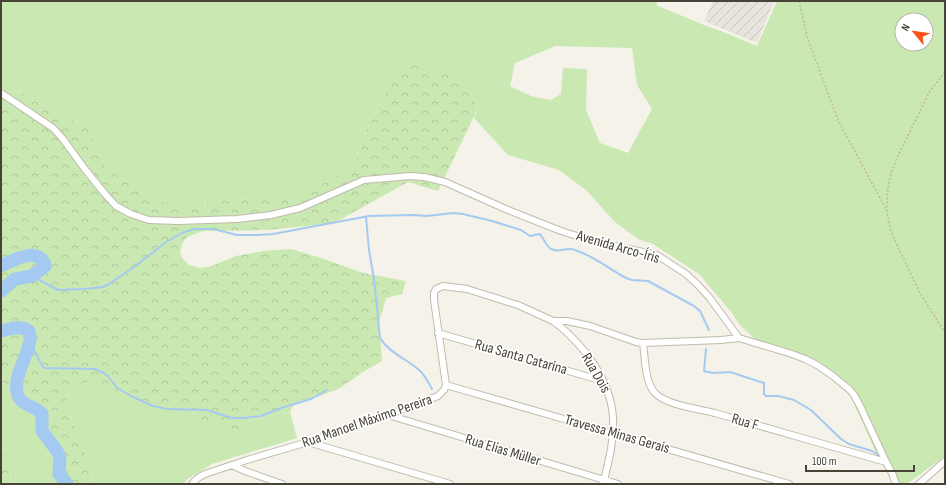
<svg xmlns="http://www.w3.org/2000/svg" width="946" height="485" font-family="'Sofia Sans Condensed',sans-serif">
	<style>
		.industrial { fill: url(#industrial-furrows) }
		.green { fill: #cae8b2; fill-rule: evenodd }
		.forest { fill: url(#forest-crowns) }
		.lines { fill: none; stroke-linecap: round; stroke-linejoin: round }
		.stream { stroke: #a5caf1; stroke-width: 2 }
		.river { stroke: #a5caf1; stroke-width: 13 }
		.minor-casing { stroke: #c0bbab; stroke-width: 8 }
		.path { stroke: #c2b89c; stroke-width: 1.5; stroke-dasharray: 2 2; stroke-linecap: butt }
		.minor { stroke: #fff; stroke-width: 6 }
		.labels { text-anchor: middle; dominant-baseline: central; stroke-width: 3.5; stroke-linejoin: round; paint-order: stroke }
		.street-label { font-size: 15px; fill: #484337; stroke: #fff }
	</style>
	<defs>
		<pattern id="industrial-furrows" width="10" height="10" patternUnits="userSpaceOnUse"><rect width="10" height="10" fill="#e7e3dd"/><path d="M-1 1l2-2M0 10L10 0M9 11l2-2" fill="none" stroke="#c8c4be"/></pattern>
		<pattern id="forest-crowns" width="20" height="18" patternUnits="userSpaceOnUse"><rect width="20" height="18" fill="#cae8b2"/><path d="M2 6a3 3 0 1 1 6 0M12 15a3 3 0 1 1 6 0" fill="none" stroke="#afc89a"/></pattern>
	</defs>
	<rect width="100%" height="100%" fill="#f4f2e9"/>
	<path class="industrial" d="M713,1h61l-17,42 -53,-22z"/>
	<path class="green" d="M1,1h657l-2,4 48,20 17,6 36,15 20,-45h168v455l-38,28h-13l-17,-29 -27,-60 -39,-32 -51,-19 -21,-20 -7,-11 -33,-39 -46,-30 -15,-5 -23,-17 -29,-32 -27,-20 -51,-15 -34,-37 4,-10 -6,-12 -70,-35 -33,63 -16,43 -51,28 -129,10 -31,-11 -10,-9 -27,-19 -17,-37 -87,-48zM902,20h24v24h-24zM555,46l77,2 5,37 15,24 -24,44 -28,-10 -14,-33 1,-41 -24,-1 -2,26 -10,6 -20,-4 -21,-10 5,-23z
		M1,381l15,11 29,48 20,44h-55l1,-17 -10,-16z
		M86,382l48,15 113,24 43,-9 7,26 -85,26 -26,16 -2,4h-91l-9,-38 -19,-39 3,-17z"/>
	<path class="forest" d="M402,61l52,15 18,20 6,12 -40,83 -30,-9 -74,41 -66,7 -65,1 -16,6 -4,5 -3,9 2,7 7,7 10,3 10,-1 27,-11 28,-5 27,-2 30,9 42,15 43,8 -4,13 -16,4 -7,25 3,38 -19,11 -23,16 -20,8 -17,4 -10,6 -3,6 -43,9 -7,13 -106,-37 -48,-15 -18,8 -3,17 19,39 9,38h-28l-20,-44 -29,-48 -15,-11v-300l87,48 17,37 27,19 10,9 31,11 129,-10 51,-28 16,-43z
		M1,451l10,16 -1,17h-9z"/>
	<g class="lines">
		<path class="stream" d="M366,217l3,33 5,29 6,59c9,15 27,21 39,32 6,5 9,12 13,19
			M32,276l26,14 26,-1 19,-2 6,-3 25,-17 32,-25 16,-9 12,-4h19l24,6h20l16,-1 96,-18 44,-1 14,1 26,-3 10,1 29,7 29,9 9,6 10,-2c4,5 6,12 11,15 10,5 14,-3 24,1 19,6 34,19 51,28l6,2 16,1 46,25 6,5 9,19
			M30,343l13,24 2,1 50,1 7,3 6,4 9,12 16,9 20,9 14,3 40,1 25,8h12l17,-2 23,-9 27,-8 16,-9
			M706,349l-2,22 9,2 17,-1 34,11v11l2,2h12l16,4 17,10 30,29 8,5 23,7 9,6
			M895,472l3,11"/>
		<path class="river" d="M1,266c12,-6 37,-20 44,-1v1l-13,10 -17,3 -14,12
			M1,331c9,-2 20,-6 28,0 0,3 2,6 1,9 -2,18 -20,40 -11,58 6,9 17,8 23,16v17l15,20 3,6 -1,17 8,10"/>
		<g class="minor-casing">
			<path id="minor" d="M1,93l52,35 10,11 21,29 21,26 11,12 15,8 18,6 29,1 59,-2 34,-4 29,-7 64,-28 46,-4 14,1 21,5 63,28 53,21 35,11 61,13 29,19 10,9 13,14 30,41 53,16 13,5 12,6 16,11 17,14 4,5 6,11 26,56 6,11 4,11
				M553,321c13,9 23,20 33,32 35,46 31,78 17,131
				M438,333l165,48
				M643,343c2,14 2,40 12,50 11,12 44,16 60,20 57,16 114,33 171,49
				M446,385l343,99
				M388,415l230,69
				M308,442l142,42
				M232,465l13,6 37,13
				M192,484c4,-5 8,-8 13,-10l42,-14 61,-18 80,-27 50,-19 6,-6 2,-5 -12,-85v-7l2,-4 7,-3 24,3 51,16 35,16h14l23,5 46,16 7,1 78,-3 18,-2
				M919,484l26,-23"/>
		</g>
		<path class="path" d="M799,1l8,36 31,83 49,91
			M945,72l-15,19 -34,69 -6,17 -3,18v17l3,16 6,15 24,50 25,40"/>
		<use href="#minor" class="minor"/>
	</g>
	<g class="labels">
		<g class="street-label">
			<text transform="translate(618 247) rotate(16)">Avenida Arco-Íris</text>
			<text transform="translate(521 357) rotate(16)">Rua Santa Catarina</text>
			<text transform="translate(596 373) rotate(60)">Rua Dois</text>
			<text transform="translate(367 421) rotate(-19)">Rua Manoel Máximo Pereira</text>
			<text transform="translate(745 422) rotate(16)">Rua F</text>
			<text transform="translate(617 434) rotate(16)">Travessa Minas Gerais</text>
			<text transform="translate(503 450) rotate(17)">Rua Elias Müller</text>
		</g>
	</g>
	<rect width="946" height="485" fill="none" stroke="#484337" stroke-width="4"/>
	<g transform="translate(914 32) rotate(299)"><circle r="19" fill="#ffffff" stroke="#b6b4af"/>
	<path d="M0-3L7 15L0 10L-7 15Z" fill="#fa531a"/>
	<text y="-6" font-size="11" font-weight="bold" text-anchor="middle" fill="#484337">N</text>
	</g>
	<path d="M806 465v6h108v-6" fill="none" stroke="#484337" stroke-width="2"/>
	<text x="812" y="465" font-size="12" fill="#484337" stroke="#ffffff" stroke-width="3" paint-order="stroke">100 m</text>
</svg>
